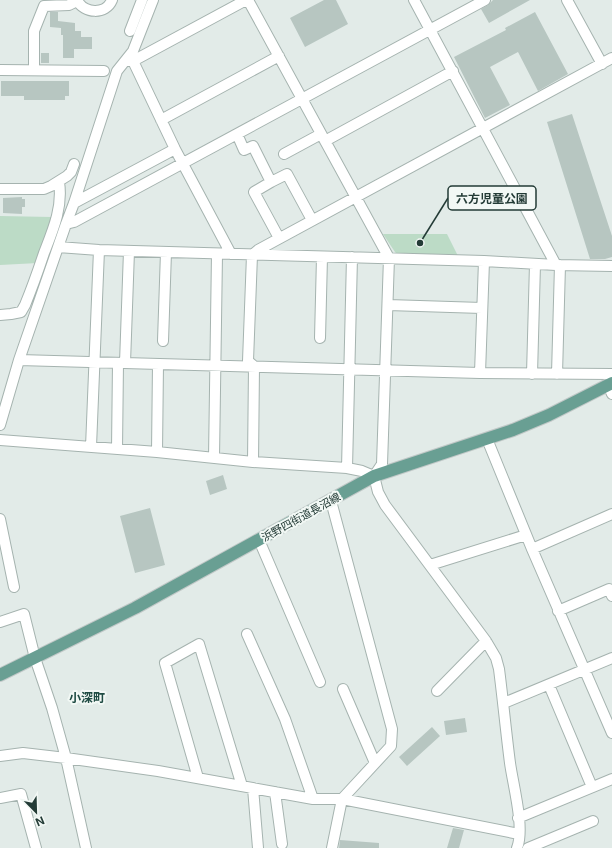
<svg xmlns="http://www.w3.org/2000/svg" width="612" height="848" font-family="Inter,'Noto Sans JP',sans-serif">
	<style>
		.green { fill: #bcdbc6 }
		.building { fill: #b7c6c1 }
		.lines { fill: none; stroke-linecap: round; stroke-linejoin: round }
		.minor-casing { stroke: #a5b3af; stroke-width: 12 }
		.major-casing { stroke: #c1c8c7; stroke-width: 14 }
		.minor { stroke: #fff; stroke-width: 10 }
		.major { stroke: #699f93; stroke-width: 12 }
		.labels { text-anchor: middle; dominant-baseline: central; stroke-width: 4; stroke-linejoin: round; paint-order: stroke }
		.street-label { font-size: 11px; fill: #233b36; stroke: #f2f8f5 }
		.neighbourhood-label { font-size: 12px; font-weight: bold; fill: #204c44; stroke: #f2f8f5 }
		.leader { fill: none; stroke: #233b36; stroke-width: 1.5 }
		.callout-dot { fill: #233b36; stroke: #f2f8f5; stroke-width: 1.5 }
		.callout { fill: #f2f8f5; stroke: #233b36; stroke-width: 1.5 }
		.callout-label { font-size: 12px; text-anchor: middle; font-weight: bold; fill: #233b36 }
	</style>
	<rect width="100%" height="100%" fill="#e2ebe8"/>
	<path class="green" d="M0,216l52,1 -14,46 -38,2z
		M383,234h64l11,22h-59l-4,-4z"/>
	<path class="building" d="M324,0h12l12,24 -43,23 -15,-29z
		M493,0h37l-41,23 -8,-14 7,-4z
		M50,12h8v9l17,2v8h6v6h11v12h-18v9h-11v-23h-2v-7l-11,-1z
		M535,12l33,62 -30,17 -20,-39 -28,15 20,38 -25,13 -31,-61 52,-27 -1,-2z
		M41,53h8v10h-8z
		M1,81h68v15h-4v4h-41v-4h-23z
		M572,114l40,122v21l-7,2h-15l-43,-137z
		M22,197v2h3v8h-3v7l-19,-1v-15z
		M223,475l4,14 -17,6 -4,-14z
		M150,508l15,57 -30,8 -15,-57z
		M465,718l2,14 -21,3 -2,-14z
		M432,727l8,9 -33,30 -8,-9z
		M453,828l11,2 -5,18h-12z
		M340,840l39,3v5h-40z"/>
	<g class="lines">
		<g class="minor-casing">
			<path id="minor" d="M77,0c7,14 29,15 35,0
				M248,0l141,258 -7,206 -8,12
				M414,0l142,265
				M567,0l35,64
				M130,31l12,-31
				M127,61h6l113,-61
				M133,61l42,88 56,105
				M0,70l104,1
				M34,70v-39l10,-25 25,-1 8,-4
				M161,120l118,-64
				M237,134l7,16 9,-4 18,36 -17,10 25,46
				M325,141l128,-70
				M284,154l37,-20
				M271,182l16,-8 25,46
				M0,189h44l7,-3 16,-10 4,-4 3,-8
				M74,203l101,-54
				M66,224l8,-2 411,-222
				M58,247l41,3 385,11 72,4 56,1
				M388,305l94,3
				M0,315l11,-1 10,-2 4,-7c7,-17 13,-34 19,-52 9,-23 19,-46 15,-71
				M320,338l2,-81
				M163,341l3,-89
				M19,360l461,13 132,1
				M125,363l4,-112
				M480,373l4,-112
				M532,374l3,-110
				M557,374l3,-109
				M608,385l4,9
				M0,425l19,-65 47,-136 8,-21 43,-132 16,-20 20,-51
				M487,439l45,110 80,184
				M0,440l157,12 96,10 94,6 15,3 12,5 4,16 7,13 101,136 10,17 3,11c4,31 7,63 11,94 3,22 15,65 7,85
				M91,447l8,-197
				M117,449l1,-86
				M157,452l1,-88
				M214,458l3,-204
				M253,462l1,-96 -6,-5 4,-106 6,-5 354,-192
				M347,468l5,-211
				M331,501l61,228 -1,17 -49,53 -10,49
				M0,519l14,68
				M259,540l61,142
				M532,549l80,-35
				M430,565l96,-30
				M558,611l51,-22 3,7
				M0,622l24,-8 11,44 17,50 14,50 20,90
				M247,634l38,85 28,80
				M549,685l43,102
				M343,689l32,74
				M437,691l49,-50
				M504,703l108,-45
				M0,756l23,-3 43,5 92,13 155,28h29l177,35
				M198,778l-33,-115 34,-19 43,142
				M253,788l5,60
				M275,792l7,52
				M0,798l21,-4 15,54
				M518,818l94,-39
				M528,848l65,-27"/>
		</g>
		<g class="major-casing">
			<path id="major" d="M0,675l135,-67 239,-132 139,-46 36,-15 63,-32"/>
		</g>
		<use href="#minor" class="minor"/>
		<use href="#major" class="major"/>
	</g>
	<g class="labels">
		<g class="street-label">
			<text transform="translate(301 517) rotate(-29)">浜野四街道長沼線</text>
		</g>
		<g class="neighbourhood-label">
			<text x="87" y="697">小深町</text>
		</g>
	</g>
	<path class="leader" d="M420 243L448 198"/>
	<circle class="callout-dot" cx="420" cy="243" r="4"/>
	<rect class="callout" x="448" y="186" width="88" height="24" rx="4"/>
	<g class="callout-label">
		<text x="492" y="203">六方児童公園</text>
	</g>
	<g transform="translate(36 812) rotate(157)" stroke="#f2f8f5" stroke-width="3" paint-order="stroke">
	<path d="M0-3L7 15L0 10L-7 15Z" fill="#233b36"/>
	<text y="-6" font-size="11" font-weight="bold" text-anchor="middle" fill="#233b36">N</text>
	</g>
</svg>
